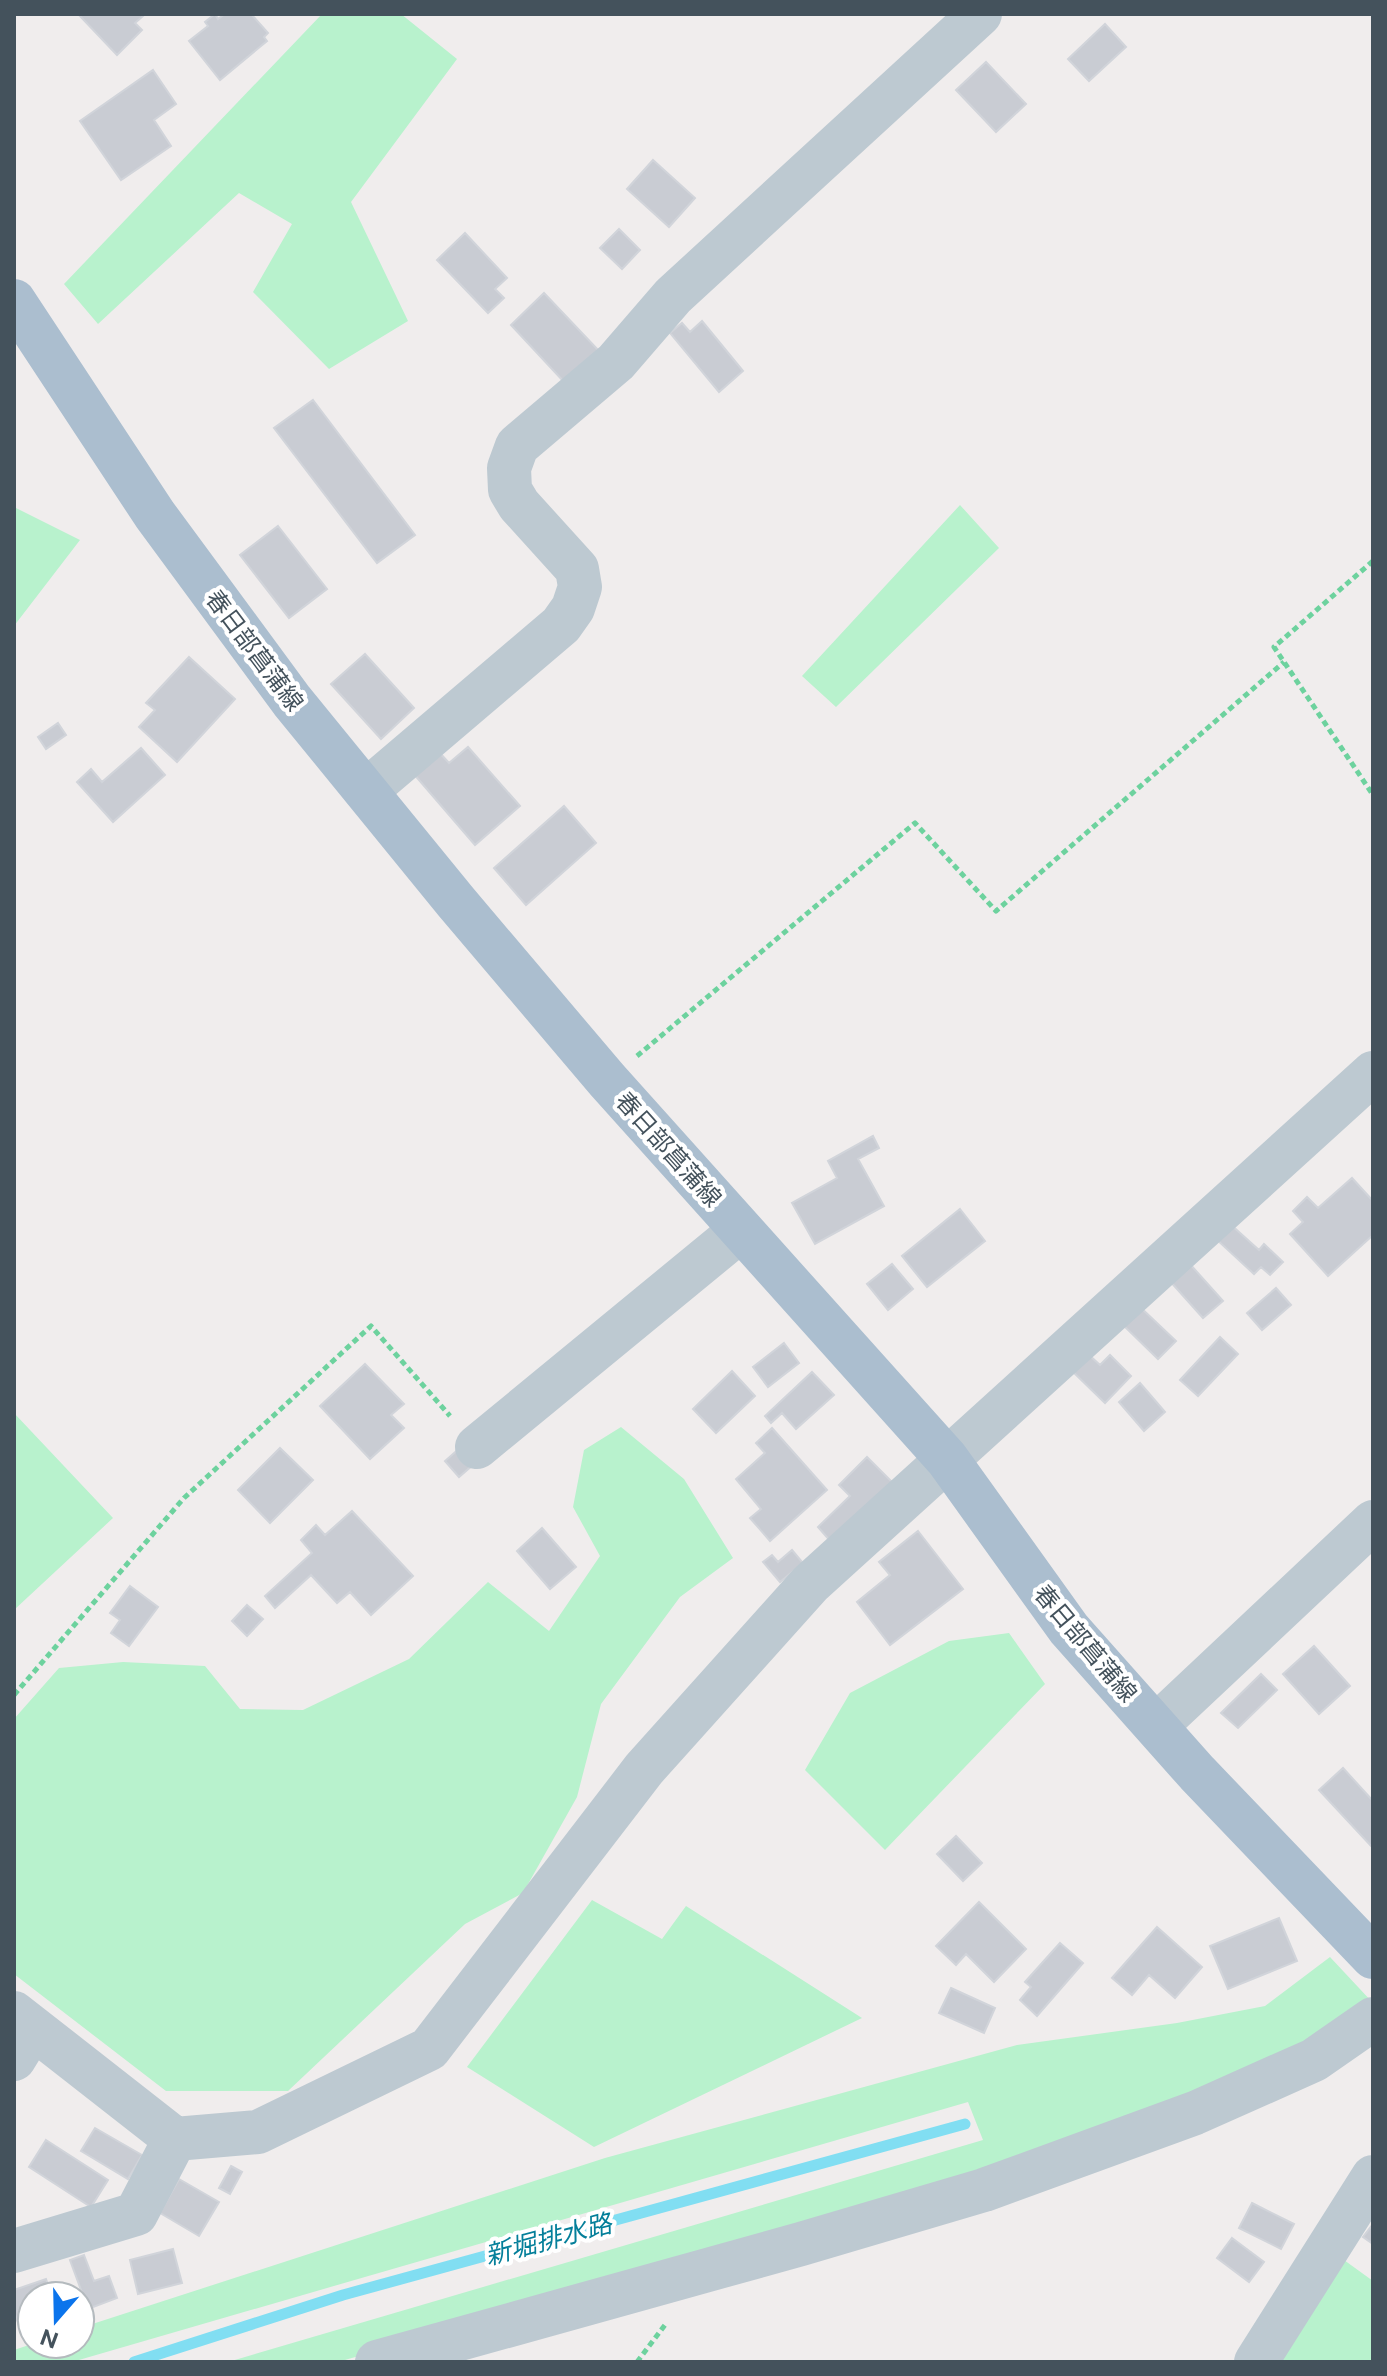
<svg xmlns="http://www.w3.org/2000/svg" width="1387" height="2376" font-family="'Public Sans','Noto Sans JP',sans-serif">
	<style>
		.green { fill: #b8f2cd }
		.lines { fill: none; stroke-linecap: round; stroke-linejoin: round }
		.stream { stroke: #81def2; stroke-width: 11 }
		.building { fill: #c9ccd3; stroke: #d1d4da; stroke-width: 2 }
		.path { stroke: #6dd29e; stroke-width: 5; stroke-dasharray: 6 4; stroke-linecap: butt }
		.minor { stroke: #bdc9d1; stroke-width: 44 }
		.major { stroke: #abbecf; stroke-width: 44 }
		.labels { text-anchor: middle; dominant-baseline: central; stroke-width: 8; stroke-linejoin: round; paint-order: stroke }
		.street-label { font-size: 24px; fill: #44525c; stroke: #fff }
		.water-label { font-size: 26px; font-style: italic; fill: #047f9a; stroke: #fff }
	</style>
	<rect width="100%" height="100%" fill="#f0eded"/>
	<path class="green" d="M322,14h79l56,45 -106,143 57,119 -79,48 -76,-77 39,-68 -53,-31 -141,131 -34,-40z
		M960,505l39,43 -163,159 -34,-31z
		M14,507l66,33 -66,86z
		M14,1413l99,105 -99,92z
		M621,1427l63,52 49,79 -53,39 -79,107 -24,93 -54,96 -58,31 -177,167h-122l-152,-117v-255l45,-51 64,-6 82,4 35,43 63,1 106,-51 79,-77 61,49 51,-75 -27,-49 11,-57z
		M1009,1633l36,51 -160,166 -80,-80 45,-77 99,-52z
		M592,1900l70,39 24,-33 176,112 -268,129 -127,-80z
		M1330,1957l43,46 -74,51 -304,119 -657,189h-110l755,-222 -15,-38 -896,260h-58v-12l18,-6h48v-16l525,-170 412,-113 160,-22 88,-17z
		M1344,2260l29,21v81h-92z"/>
	<g class="lines">
		<path class="stream" d="M134,2362l209,-67 622,-171"/>
	</g>
	<path class="building" d="M78,14h63l2,2 -8,7 7,7 -25,25z
		M215,14l3,5 7,-5h26l17,19 -4,4 3,4 -47,39 -31,-39 19,-15 -3,-4z
		M1105,24l21,23 -37,34 -21,-22z
		M986,62l40,42 -30,28 -40,-42z
		M153,70l23,34 -22,16 17,26 -50,34 -41,-59z
		M653,160l42,38 -26,29 -42,-38z
		M619,229l21,21 -18,19 -22,-21z
		M465,233l42,45 -12,11 9,9 -16,15 -51,-53z
		M544,293l56,59 -34,32 -55,-59z
		M702,321l41,50 -24,21 -49,-59 12,-10 8,9z
		M313,400l102,135 -38,28 -103,-135z
		M278,526l49,63 -38,29 -49,-63z
		M365,654l49,54 -33,31 -50,-55z
		M189,657l46,42 -58,63 -38,-35 16,-17 -9,-7z
		M58,723l8,12 -20,14 -8,-12z
		M468,747l52,59 -45,39 -62,-72 25,-22 11,12z
		M141,748l24,27 -52,47 -36,-40 14,-13 11,13z
		M564,806l32,37 -70,62 -32,-37z
		M873,1136l6,12 -21,11 26,47 -69,38 -23,-41 45,-25 -9,-17z
		M1352,1178l21,23v34l-45,41 -38,-42 13,-12 -10,-11 14,-14 11,11z
		M960,1209l25,32 -58,46 -25,-31z
		M1229,1223l30,27 5,-6 19,18 -13,13 -9,-8 -7,7 -39,-36z
		M1189,1263l34,38 -20,17 -34,-38z
		M892,1264l21,25 -25,21 -21,-26z
		M1276,1288l15,17 -29,25 -15,-17z
		M1139,1306l37,35 -18,18 -36,-35z
		M1220,1337l18,17 -40,42 -18,-16z
		M784,1343l15,20 -31,24 -15,-20z
		M1088,1354l12,11 10,-10 21,21 -26,27 -33,-32z
		M365,1364l39,40 -13,11 13,13 -34,31 -50,-53z
		M732,1371l23,25 -39,37 -23,-24z
		M812,1372l22,23 -38,34 -14,-16 -11,10 -6,-7z
		M1140,1383l25,29 -21,19 -25,-29z
		M772,1428l55,62 -57,51 -20,-23 11,-9 -25,-30 29,-26 -9,-10z
		M461,1447l13,17 -15,13 -14,-16z
		M280,1448l33,32 -43,43 -32,-33z
		M867,1457l26,26 -61,60 -14,-16 32,-31 -11,-11z
		M352,1511l61,65 -42,39 -21,-23 -13,11 -26,-28 -36,33 -10,-12 47,-43 -11,-13 15,-15 9,10z
		M542,1528l34,39 -26,22 -33,-38z
		M918,1531l45,58 -73,56 -33,-43 33,-27 -11,-13z
		M792,1550l11,13 -23,19 -17,-20 9,-7 6,7z
		M130,1586l28,21 -29,39 -18,-13 9,-13 -10,-7z
		M247,1605l16,14 -16,17 -15,-15z
		M1314,1646l36,40 -31,28 -36,-40z
		M1261,1674l16,16 -39,38 -17,-15z
		M1343,1768l30,33 -1,46 -53,-57z
		M956,1836l26,27 -19,18 -26,-27z
		M979,1902l47,47 -32,33 -28,-28 -10,11 -20,-19z
		M1279,1918l18,43 -69,28 -18,-43z
		M1157,1927l45,40 -27,31 -26,-23 -17,20 -20,-17z
		M1060,1943l23,20 -46,53 -17,-16 11,-13 -6,-5z
		M951,1988l44,20 -11,25 -45,-20z
		M95,2128l47,27 -14,24 -47,-28z
		M46,2140l62,40 -17,27 -62,-40z
		M231,2166l11,6 -12,22 -11,-6z
		M179,2179l40,23 -20,34 -39,-23z
		M1252,2203l42,21 -13,25 -42,-21z
		M1373,2224v20l-10,-7z
		M1232,2238l32,24 -15,20 -32,-24z
		M173,2249l9,34 -44,11 -8,-34z
		M84,2255l10,26 15,-5 8,22 -29,11 -18,-49z
		M46,2279l6,17h-20v28l-12,5 -6,-18v-21z"/>
	<g class="lines">
		<path class="path" d="M1373,561l-99,86 99,148
			M637,1056l278,-233 81,88 288,-249
			M14,1695l170,-197 187,-172 79,90
			M637,2362l28,-37"/>
		<path class="minor" d="M366,791l195,-166 12,-17 7,-21 -3,-18 -58,-64 -9,-15 -1,-22 8,-22 99,-84 57,-66 307,-282
			M477,1447l264,-217
			M1156,1726l217,-204
			M14,2013l161,126 83,-7 171,-83 215,-280 166,-185 563,-511
			M14,2059l19,-31
			M14,2251l122,-37 39,-75
			M377,2362l424,-118 183,-54 211,-77 119,-53 59,-41
			M1256,2362l117,-185"/>
		<path class="major" d="M14,301l141,214 137,186 164,201 151,178 340,379 122,170 128,144 176,184"/>
	</g>
	<g class="labels">
		<g class="street-label">
			<text transform="translate(255 650) rotate(53)">春日部菖蒲線</text>
			<text transform="translate(669 1149) rotate(48)">春日部菖蒲線</text>
			<text transform="translate(1086 1643) rotate(50)">春日部菖蒲線</text>
		</g>
		<g class="water-label">
			<text transform="translate(548 2239) rotate(-15)">新堀排水路</text>
		</g>
	</g>
	<rect width="1387" height="2376" fill="none" stroke="#44525c" stroke-width="32"/>
	<g transform="translate(56 2320) rotate(200)"><circle r="38" fill="#ffffff" stroke="#b4babe" stroke-width="2"/>
	<path d="M0-6L14 30L0 20L-14 30Z" fill="#0b74ec"/>
	<text y="-12" font-size="22" font-weight="bold" text-anchor="middle" fill="#44525c">N</text>
	</g>
</svg>
